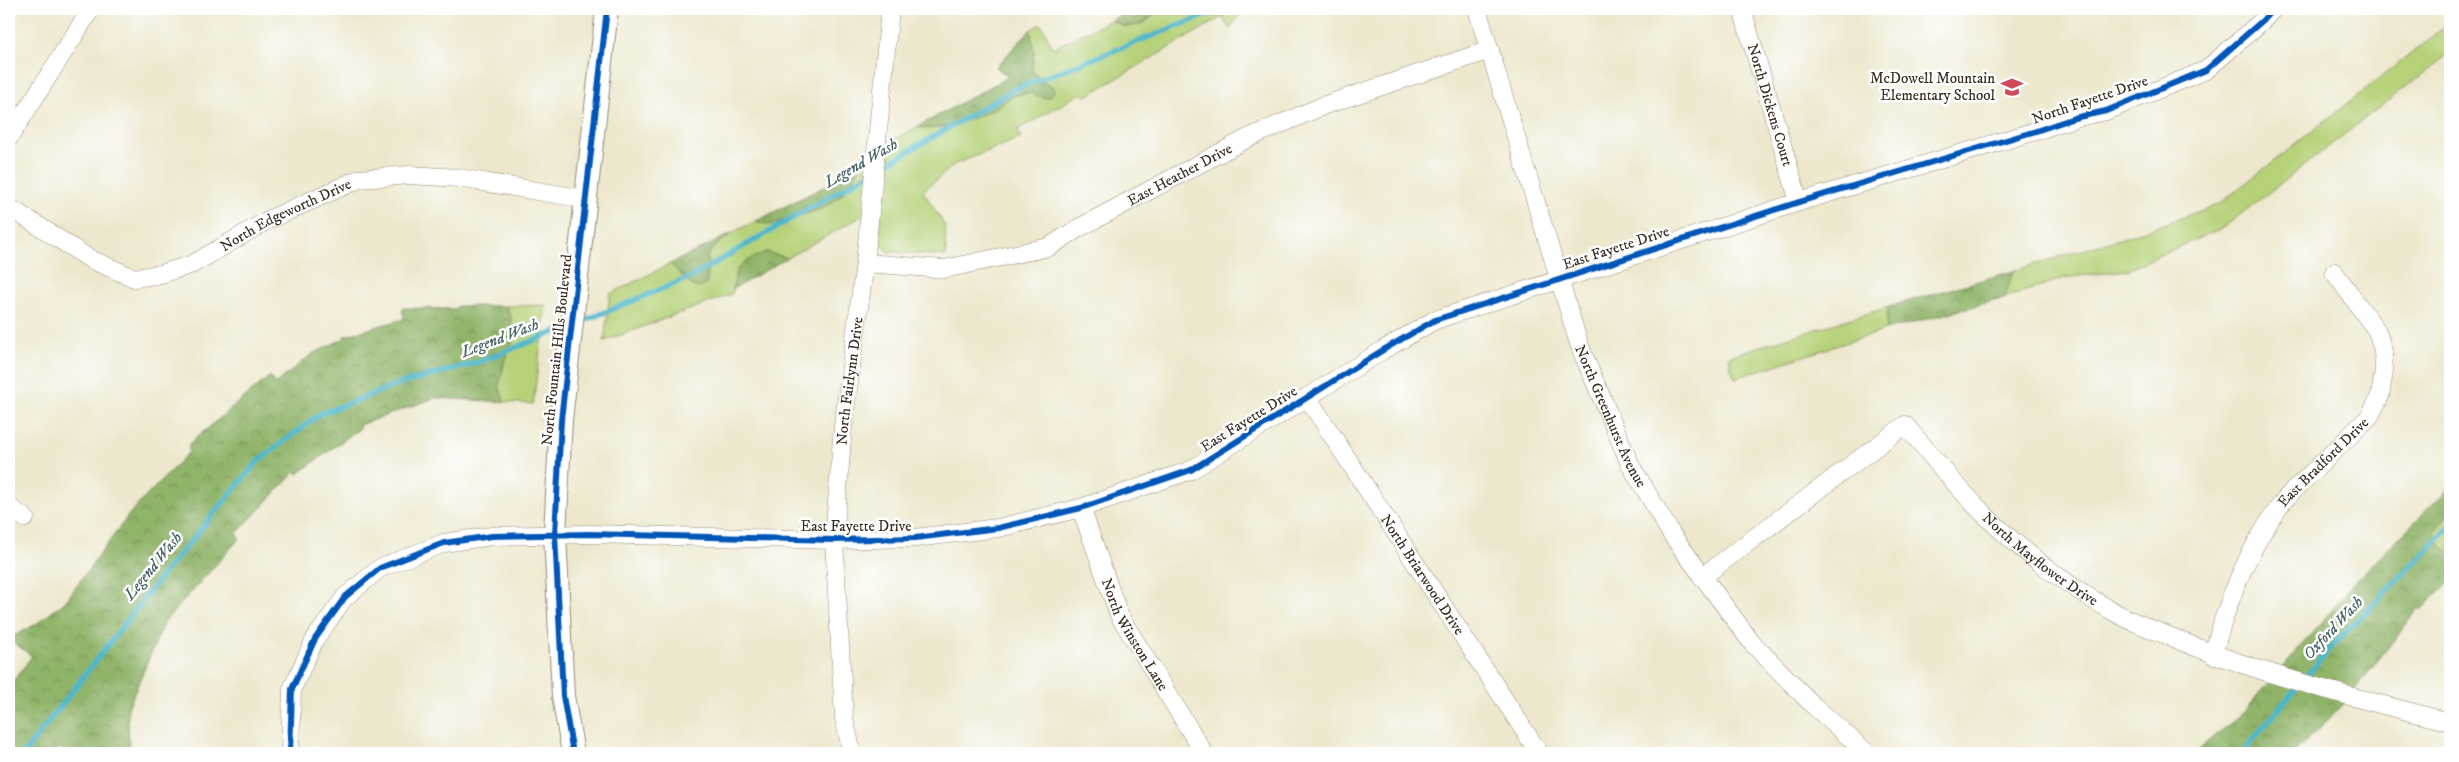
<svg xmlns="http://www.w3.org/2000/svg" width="2459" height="762" font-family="'IM FELL DW Pica',serif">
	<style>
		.green { fill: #b6d279; stroke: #787e4c }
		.forest { fill: url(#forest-crowns); stroke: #666f44 }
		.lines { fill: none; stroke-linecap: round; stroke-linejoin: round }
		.stream { stroke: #4eb7cb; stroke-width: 5.5 }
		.minor-casing { stroke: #948976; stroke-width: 19 }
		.major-casing { stroke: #948976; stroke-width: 24 }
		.minor { stroke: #fff; stroke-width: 18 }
		.major { stroke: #fff; stroke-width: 22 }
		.cycleway-casing { stroke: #fff; stroke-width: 9 }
		.cycleway { stroke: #0057b8; stroke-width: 6 }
		.labels { text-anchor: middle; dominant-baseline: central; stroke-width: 5; stroke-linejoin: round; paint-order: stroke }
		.poi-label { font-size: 15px; fill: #3b2a1e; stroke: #fff; text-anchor: end }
		.street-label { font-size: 15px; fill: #3b2a1e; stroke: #fff }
		.water-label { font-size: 16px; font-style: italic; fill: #436263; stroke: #fff }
	</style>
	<defs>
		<pattern id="forest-crowns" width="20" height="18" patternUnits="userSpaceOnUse" patternTransform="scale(1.25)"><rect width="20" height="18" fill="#90b469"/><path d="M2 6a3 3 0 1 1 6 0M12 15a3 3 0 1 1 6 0" fill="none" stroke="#779356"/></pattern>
	</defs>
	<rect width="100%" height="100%" fill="#fff"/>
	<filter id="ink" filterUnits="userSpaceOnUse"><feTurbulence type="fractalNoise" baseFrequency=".02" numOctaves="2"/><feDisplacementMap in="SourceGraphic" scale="10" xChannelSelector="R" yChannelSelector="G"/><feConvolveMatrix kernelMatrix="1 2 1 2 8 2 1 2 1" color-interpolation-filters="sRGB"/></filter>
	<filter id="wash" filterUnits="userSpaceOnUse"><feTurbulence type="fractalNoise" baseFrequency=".0096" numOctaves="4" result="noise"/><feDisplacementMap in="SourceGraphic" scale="20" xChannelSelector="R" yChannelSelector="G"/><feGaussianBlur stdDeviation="1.12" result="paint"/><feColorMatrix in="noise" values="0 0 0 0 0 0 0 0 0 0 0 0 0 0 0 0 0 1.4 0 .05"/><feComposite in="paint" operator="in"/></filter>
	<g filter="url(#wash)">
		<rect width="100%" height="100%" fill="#ede8cd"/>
		<path class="green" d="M1160,9h93l-13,5 -10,15 -8,-12 -137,80 -3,-4 -65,37 4,8 -66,26 -32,27 22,35 1,30 -58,-4 -10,-14 4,-33 -95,53 -21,-6 -30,18 -4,24 -128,47 6,-47 60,-30 21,21 17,-8c0,-7 -2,-15 0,-20 6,-18 32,-28 48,-36l14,4 51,-16 10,-6 14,-12 14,-22 29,-14 1,-13 28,-15 14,2 37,-9 24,-10 19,-13 42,-10 -11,-5 -10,-12 2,-19 -4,-21 11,-6 12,24 58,-28 14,7 21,-5z
			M2450,23v30l-226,174 -97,43 -62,8 -60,20 8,-27 126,-38 80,-29z
			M546,305l-13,99 -29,-2 -5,-16 5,-23 9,-22 -2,-23 -5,-12z
			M1888,307l-2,23 -151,48 -4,-9 -2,-13z
			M2450,512v39l-7,-3 -9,-17z"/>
		<path class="forest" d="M1132,9h28c-18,16 -26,23 -49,11z
			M1030,30l4,21 -2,19 10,12 11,5 1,5 -7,6c-7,-1 -15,-5 -22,-5 -14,0 -23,12 -34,17 -22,11 -50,21 -74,17l91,-50 -12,-10z
			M859,169l-14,22 -14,12 -10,6 -51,16 -14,-4z
			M731,234l-20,16 -4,8v25l-7,5 -9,-3 -21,-21z
			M766,252l21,6 -54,31c4,-26 10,-27 33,-37z
			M2013,271l-8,27 -119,32 2,-23z
			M457,306h49l5,12 2,23 -9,22 -5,23 5,16 -69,-4 -76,27 1,3 -62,46 -3,-2 -59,62 4,4 -75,83 -37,87 1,45h-62l-7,-5 -5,5h-46v-66l23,-31 -23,-17 27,-15 29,-22 65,-89 59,-61v-8l81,-68 5,8 37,-30 33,-16 -1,-2 60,-17 -2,-11 54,1z
			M2450,487v25l-16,19 9,17 7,3v30l-28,29 -3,-2 -77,98 -48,47h-99l49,-41 99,-115 8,-12z"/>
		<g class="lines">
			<path class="stream" d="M878,169l139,-81 205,-79
				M576,324l115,-47 179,-104
				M24,753l140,-180 94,-112 62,-47 79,-30 80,-22 86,-34
				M2242,753l86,-103 122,-123"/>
		</g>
	</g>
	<g filter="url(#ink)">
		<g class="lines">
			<g class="minor-casing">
				<g id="minor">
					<path id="s1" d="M1477,9l103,338 50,117 42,71 80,108 62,63 53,47"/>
					<path id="s2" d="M1742,9l57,193"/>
					<path d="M9,138l82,-129"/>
					<path id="s3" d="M9,207l81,52 44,19 27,-4 32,-10 75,-44 91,-41 50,-4 50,3 126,21"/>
					<path id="s4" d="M865,263l79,6 105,-22 28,-18 171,-91 77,-33 165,-55"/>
					<path id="s5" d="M1307,397l232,356"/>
					<path d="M9,507l16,11"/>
					<path id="s6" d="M1081,508l38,107 85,138"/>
					<path id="s7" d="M1702,577l203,-152c28,32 55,67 86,96 37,35 80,67 125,92 17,10 37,16 55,24 90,38 185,61 279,85"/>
					<path id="s8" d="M2213,655c15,-57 36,-109 72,-156l85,-83 10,-20 4,-25 -1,-20 -6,-20 -43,-59"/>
					<path d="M290,753l2,-64 23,-50 30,-42 35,-29 64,-25 48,-7 97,-2 245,6 81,-2 83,-10 83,-20 110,-38 192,-120 52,-30 364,-118 237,-71 38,-13 32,-7 100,-41 56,-49 11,-12"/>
					<path id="s9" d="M852,753l-8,-35 -10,-178 9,-114 22,-163 25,-254"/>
				</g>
			</g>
			<g class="major-casing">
				<path id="major" d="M573,753l-10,-57 -8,-162 6,-114 46,-411"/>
			</g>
			<use href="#minor" class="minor"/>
			<use href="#major" class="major"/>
			<g class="cycleway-casing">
				<path id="cycleway" d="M290,753l2,-64 23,-50 30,-42 35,-29 64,-25 48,-7 97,-2 245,6 81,-2 83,-10 83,-20 110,-38 192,-120 52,-30 364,-118 237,-71 38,-13 32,-7 100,-41 56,-49 11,-12
					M573,753l-10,-57 -8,-162 6,-114 46,-411"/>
			</g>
			<use href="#cycleway" class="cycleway"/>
		</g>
	</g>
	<defs>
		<g id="school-bare" transform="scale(1.725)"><path d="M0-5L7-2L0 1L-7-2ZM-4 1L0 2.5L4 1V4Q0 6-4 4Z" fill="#d1495b" stroke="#fff" stroke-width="2.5" paint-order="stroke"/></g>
	</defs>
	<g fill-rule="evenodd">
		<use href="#school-bare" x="2012" y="87"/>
	</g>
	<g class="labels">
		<g class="poi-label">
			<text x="1995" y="78">McDowell Mountain<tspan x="1995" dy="17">Elementary School</tspan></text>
		</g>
		<g class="street-label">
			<text transform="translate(2090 100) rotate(-19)">North Fayette Drive</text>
			<text stroke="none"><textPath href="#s2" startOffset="100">North Dickens Court</textPath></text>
			<text stroke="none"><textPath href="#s4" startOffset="336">East Heather Drive</textPath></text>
			<text stroke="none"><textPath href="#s3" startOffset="310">North Edgeworth Drive</textPath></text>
			<text transform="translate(1616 248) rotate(-18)">East Fayette Drive</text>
			<text transform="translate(557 350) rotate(-84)">North Fountain Hills Boulevard</text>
			<text stroke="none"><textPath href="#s9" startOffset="374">North Fairlynn Drive</textPath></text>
			<text stroke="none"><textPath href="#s1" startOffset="429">North Greenhurst Avenue</textPath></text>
			<text transform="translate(1249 419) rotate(-32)">East Fayette Drive</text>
			<text stroke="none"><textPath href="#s8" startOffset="226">East Bradford Drive</textPath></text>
			<text x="856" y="526">East Fayette Drive</text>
			<text stroke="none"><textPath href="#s7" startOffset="445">North Mayflower Drive</textPath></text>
			<text stroke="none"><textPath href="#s5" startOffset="212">North Briarwood Drive</textPath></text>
			<text stroke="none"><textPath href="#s6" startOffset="138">North Winston Lane</textPath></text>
		</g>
		<g class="water-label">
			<text transform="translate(861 163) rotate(-30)">Legend Wash</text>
			<text transform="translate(500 338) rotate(-21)">Legend Wash</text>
			<text transform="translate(153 566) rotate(-51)">Legend Wash</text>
			<text transform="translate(2333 628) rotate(-47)">Oxford Wash</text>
		</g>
	</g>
	<rect width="2459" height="762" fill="none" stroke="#fff" stroke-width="30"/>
</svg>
